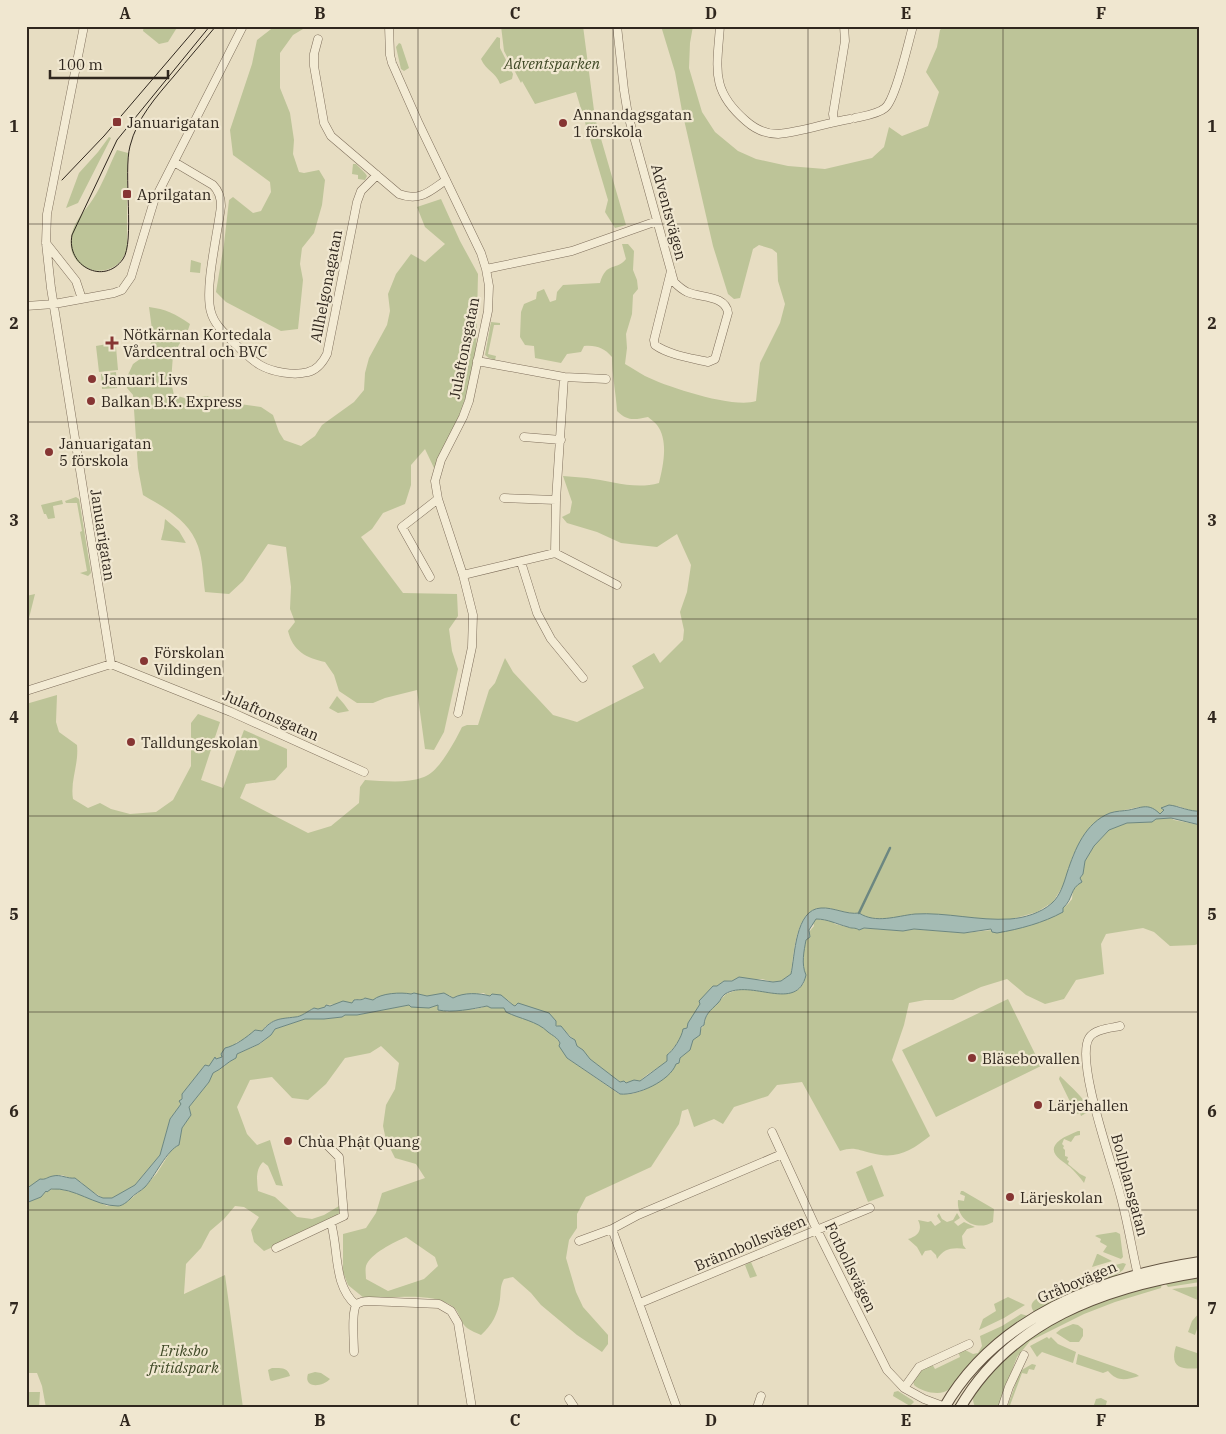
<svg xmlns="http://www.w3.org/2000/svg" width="1226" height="1434" font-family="'IBM Plex Serif',serif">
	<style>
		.green { fill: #bdc498; fill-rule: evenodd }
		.water { fill: #a4bbb4; stroke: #6c8781 }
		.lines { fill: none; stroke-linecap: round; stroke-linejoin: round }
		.stream { stroke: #6c8781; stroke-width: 2.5 }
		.minor-casing { stroke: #7f6f5c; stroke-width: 9 }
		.secondary-casing { stroke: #60513f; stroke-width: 12 }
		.minor { stroke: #f3ebd4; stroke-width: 8 }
		.secondary { stroke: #f3ebd4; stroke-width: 10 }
		.tram { stroke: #30271e; stroke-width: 1 }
		.grid { fill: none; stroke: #30271e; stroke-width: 1; stroke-opacity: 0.55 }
		.poi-dot { fill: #863533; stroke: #f0e7d0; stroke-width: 2 }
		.labels { text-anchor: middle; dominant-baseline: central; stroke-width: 4.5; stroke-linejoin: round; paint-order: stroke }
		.park-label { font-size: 15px; font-style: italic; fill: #404a27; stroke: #f0e7d0 }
		.poi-label { font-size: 15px; fill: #30271e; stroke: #f0e7d0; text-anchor: start }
		.street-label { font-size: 15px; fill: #30271e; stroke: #f0e7d0 }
		.neatline { fill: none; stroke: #30271e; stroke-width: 2 }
		.grid-label { font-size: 16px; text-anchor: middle; font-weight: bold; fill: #30271e }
	</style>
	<rect width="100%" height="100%" fill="#e7ddc2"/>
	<path class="green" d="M144,26h34l-10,16 -9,2 -16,-13z
		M275,26h33l-15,9 -13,18v35l10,25 4,27 -1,14 6,18 5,1 15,-3 6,10 -3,25 -8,28 -12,15 -2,16 3,16 -5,49 -17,2 -55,-29 -10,-10 8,-48 5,-44 4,-3 20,16 8,-2 10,-19 -1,-10 -37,-27 -3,-25 22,-66 5,-24z
		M501,26h82l12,92 31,107 -11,3 -10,-16 3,-12 -32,-108 -41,12 -13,-23 -1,2 -17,-32z
		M661,26h32l-3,17 -1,25 13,44 13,20 23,19 18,8 32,7 37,3 47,-11 12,-11 5,-20 13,9 26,-10 11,-34 -13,-20 11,-25 3,-17 4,-4h256v785l-5,1 -17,-6 -16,2 3,2 -5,4 -21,-7 -29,6 -14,10 -23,32 -9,29 -11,18 -16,10 -25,7h-33l-64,-5 -24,5 -25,-1 -7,-5c-12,2 -25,-6 -38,-5 -26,1 -27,48 -30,66l-10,7 -8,1 -11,-3 -38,2 -7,5h-4l-13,15v3c-7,12 -23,43 -33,51v6c-8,7 -20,12 -27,20 -6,-1 -10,2 -16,2 -4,0 -27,-19 -33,-23 -5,-5 -7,-10 -14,-14l-1,-4 -8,-8 -28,-22 -27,-7 -5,-5 -22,-5 -2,-2 -26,3 -5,2 -4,-3 -22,1 -13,-3 -3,1c-13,-2 -24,4 -36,6 -7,1 -14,-1 -21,0l-1,3 -27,2 -1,2 -7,3 -5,-2c-5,3 -12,9 -18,9 -15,2 -23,1 -33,14l-7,-1 -9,9 -9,3 -15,15 -6,2 -7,7 -4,-1 -23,29 -1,10 -11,15 -10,36 -25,30 -23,13h-9l-15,-9 -7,-7 -19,-7 -9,1 -27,13v-485l31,-9 -1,27 3,10 18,13c2,20 -7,35 -4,54l15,9 12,-5 11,6 19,5 26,-2 17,-12 18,-34v-43l7,-9 22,8 -19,58 22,8 21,-58 43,19v18l-12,13 -29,4 -6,14 68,35 23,-7 28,-23 1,-16 5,-7c19,1 41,4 59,-3 15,-5 31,-36 38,-50l5,-2h11l11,-35 6,-7 10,-25 8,14 40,43 24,7 67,-34 -12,-22 22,-13 6,10 23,-23 1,-10 -4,-18 7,-20 4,-27 -14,-31 -20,13 -36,-4 -24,-11 -30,-9 -5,-6 8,-4 2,-11 -9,-26c8,1 16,1 24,2 24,3 48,12 72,5 4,-17 10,-42 -2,-58 -2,-3 -6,-5 -9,-8 -14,3 -21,4 -31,-6 -1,-18 -5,-36 -5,-54 -8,-9 -15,-12 -28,-11l-3,6 -14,2 -6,9 -26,-5 -1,-12 -9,-1 -5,-8 1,-25 3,-8 12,-5 1,-7 7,-3 6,13 6,-2 1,-8 6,-7 37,-2c6,-22 17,-12 26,-24l-4,-15h6l6,7 -1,19 4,10 1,9 -5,6 -1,19 -6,20 1,14 -2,16c7,4 13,8 20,12 22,11 89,33 111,25l4,-38 20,-40 5,-19 -7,-23 -1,-28 -5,-4 -13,-4 -6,4 -13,49 -6,1 -6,-5 -15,-48 -31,-135 -7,-39z
		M497,37l3,1v10l13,26 -1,5 -12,5c-4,-12 -14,-13 -19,-25z
		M399,43l2,1 8,24 -5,3 -3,-2 -5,-22z
		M109,137l2,1 -33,65 -12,5 13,-35 19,-21z
		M117,150l11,3 -1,21v74c-9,36 -61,27 -56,-10 3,-18 13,-25 22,-39 10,-15 16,-33 24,-49z
		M353,164h3l9,9 2,3 -2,4 -7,-1v-4l-6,-1z
		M441,199l19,42 18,33 -2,86 -14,58 -22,38 -6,12 -9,-19 -14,16v20l-6,19 -22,9 -11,16 -11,8 42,56 54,1 1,22 -9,13 3,22 6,18 -14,63 -10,18 -9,-1 -8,-59 -32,8 -12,5h-16l-18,-12 -5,-16 -9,-13c-19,-4 -32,-11 -37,-31l7,-9 -5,-13 1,-22 -5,-40 -18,-3 -25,37 -14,13 -24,-2c-2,-14 -2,-32 -7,-46 -9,-26 -33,-38 -55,-51l-5,-27 -5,-73 -6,-7v-11l6,-13 14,-10 6,-17 -4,-30c16,2 27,7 41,17l-2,6 -6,6 -2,7 -7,12 -2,27 3,13 14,4 19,-3 18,6 36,5 12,8 6,17 5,8 17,6 14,-10 7,-11 32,-23 10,-12 1,-17 4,-15 18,-33 3,-14 -2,-17 8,-20 15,-20 14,8 20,-18 -20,-17 -8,-20z
		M191,260l10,3 -1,10 -10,-1z
		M491,322l9,1v2h-6l-6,29 8,2 -1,4 -6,-2 -4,-3z
		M107,344l9,3 2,23 -19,2 -3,-26z
		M116,372l1,16 -15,1 -1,-15z
		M76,497l3,2 12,74 -3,3 -8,-3 7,-2 -7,-39 2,-1 -5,-28h-11l-1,-2z
		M62,500l1,4 -10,2 2,12 -7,1 -2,-5h-2l-3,-9z
		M165,519l14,12 7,12 -25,-3 3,-12z
		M35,594l-7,28h-1l-1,-26z
		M337,696l7,8 5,7 -11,2 -9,-5z
		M1171,818l3,2 26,5v118l-5,2 -25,1 -16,-14 -11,-4 -37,6 -5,10 3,30 -28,6 -12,19 -19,5 -19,-9 -19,-16 -26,8 -28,13h-28l-16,3 -5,22 -12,35 38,76c-19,15 -34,24 -59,17 -13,-3 -17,-7 -31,-2l-38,-69 -25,3 -9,11 -34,11 -11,17 -9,-5 -20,8 -6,-18 -6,2 -3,13 -28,43 -65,30 -9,17v14l-8,12 -3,18 10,34 7,15 25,28v9l-6,8 -25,-17 -36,-30 -10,-12 -18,-16 -9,2c-4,7 -3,12 -4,20 -2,15 -8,26 -19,36 -4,-2 -10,-4 -14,-7 -7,-5 -7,-17 -15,-22 -21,-15 -63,-7 -88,-8l-16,-13 -5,-13v-38l23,-6 10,-15 6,-20 43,-15 -9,-14 -21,-6 -9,-18 -3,-14 3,-21 9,-16 4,-26 -18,-17 -11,7 -25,5 -19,26 -18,16 -16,-2 -20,-21 -22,3 -13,27 10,27 10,11 13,-5 13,46 -7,-1 -8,-19 -5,-4c-8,8 -6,19 -5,29l17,6 22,20 15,2 12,-4 15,-9 2,7 -24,14 -53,24 -10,-9 -3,-12 8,-13 -15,-10 -9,-1 -11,13 -14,12 -9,17 -15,16 -2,30 41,-19 18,133h-197l-4,-22 -5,-13h-11v-170l15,-6 5,-6 10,-3 28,7 23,11h10l11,-5 16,-13 13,-15 15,-24 7,-4 3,-17 9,-13 -2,-8 20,-25 3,-9c10,-3 15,-11 24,-15l1,-4 23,-10 11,-9 4,-6 30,-10h20l17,-2 2,-2h13l52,-10h29l9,7 5,-2 24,-1 11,-3 17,2 2,4 24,8 6,4 10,4 3,4 9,8 9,18 52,36c25,3 41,-14 57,-30l3,-1 1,-5 10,-8 3,-10 11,-15 3,-11 19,-20 14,-5 20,1 11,3 27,-3 6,-7c0,-19 -5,-42 10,-57l-1,-3 3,-4 16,2 3,3 12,3 56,4 11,-2 50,4 66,-7 33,-18 5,-4 4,-5 1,-10 10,-15 2,-13 9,-15 15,-16 18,-7 24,-1 5,-3zM406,1237l29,20 3,9 -14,13 -36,12 -22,-12c0,-4 -1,-9 0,-13 4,-12 28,-24 40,-29z
		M1008,999l33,67 -105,51 -34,-67z
		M1060,1076c11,11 24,21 30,35l-9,5 -1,-3 -4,1 -17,-35z
		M1078,1131h2v4l-5,1 -4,6 -7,-3 -2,5 2,2 -1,2 2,2v6l3,1 -1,3 2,1 -1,3 12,10 6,3 -2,6c-4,-6 -9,-11 -14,-16 -7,-6 -26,-15 -10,-27 5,-4 12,-6 18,-9z
		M872,1165l12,31 -16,6 -12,-30z
		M961,1191h2l31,18 -1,13c-16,10 -37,-2 -35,-22l6,1 1,-5 -5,-2z
		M939,1213l3,6 5,3 6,-2 4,-7 3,5 -6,4 4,4 6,-4 11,5 -8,2 -5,7 1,9 3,4c-13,-2 -22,-1 -29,10l-1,-4 -5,-5 -6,1 -3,5 -5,-9 -9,-8c10,-3 15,-9 10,-19l10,2 3,-1 4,5 6,-4 -4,-6z
		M1116,1232l4,2 3,23 -2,2 -18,-7 4,-6 -7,-4 1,-3 -6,-3 2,-1z
		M1097,1254h1l14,7 -20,6z
		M751,1262l6,14 -7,2 -5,-13z
		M1123,1263l3,1 -3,6 -8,6 -80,37c-3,-4 -5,-7 -2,-11 2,-3 7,-5 10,-6 25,-16 52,-26 80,-33z
		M1200,1277v5l-32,5 -3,-4z
		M1162,1282l-1,6 -46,14 -31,12 -54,27 -13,16 -19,51h-22c-7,-11 0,-17 7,-26 23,-31 63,-58 98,-73 27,-11 55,-16 81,-27z
		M1200,1286l-3,12 3,3 -28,-12z
		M1008,1297l17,8 -21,13 -25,12 4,-11 13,-8 -2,-7z
		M1200,1312v8l-5,15 -7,-3 4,-11z
		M1021,1314l7,2c-18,12 -36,26 -52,42 -9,10 -19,29 -32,34 -9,3 -23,-1 -30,-7l-1,-4 7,-10 12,-7 3,5 25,-12 -2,-6 7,-1 8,4 5,-1 4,-7 -2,-10 22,-10z
		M1073,1324l5,1 5,4v7l-4,6h-9l-14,-9 5,-4z
		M1047,1337l2,2 2,-2 7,7 18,8 -3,11 -31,-11 -5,5 -7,-11z
		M1176,1346l24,8v14c-18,2 -31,0 -24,-22z
		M1078,1354l58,20 3,2c-13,4 -22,6 -31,-5l-5,2 -27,-9z
		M1032,1364l4,1 -2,5 -5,-1 -2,5 -5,-1 -13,35h-2l13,-37z
		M272,1368c8,0 16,-1 18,8l-18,5 -2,-1 -2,-10z
		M315,1372l6,1 9,6c-7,8 -27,10 -22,-5z
		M898,1391l14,9 2,2 -4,4 -17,-10 1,-4z
		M26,1392h14l-1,16h-13z
		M1101,1398l6,3 -2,7h-12l3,-9z"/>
	<path class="water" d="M1169,805c10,1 21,7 31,6v14l-29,-7 -15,1 -4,3 -25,1 -18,7 -15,16 -9,15 -2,13 -3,4 2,4c-13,7 -8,16 -19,26v4c-20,11 -43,17 -66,21l-5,-1 -1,-3 -27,4 -50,-4 -11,2 -39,-3 -5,2c-4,-3 -7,-1 -11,-3 -12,-3 -20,-8 -32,-8l-7,11 1,7 -4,3c-2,11 -5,24 0,35 -9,39 -55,3 -81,19 -4,3 -4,6 -7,9 -8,8 -13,11 -14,22l-3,2 -1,8 -7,5 -3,10 -10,8 -1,5 -3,1c-6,17 -39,32 -56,30l-53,-36 -8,-12 1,-3c-3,-6 -7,-7 -12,-11 -11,-11 -28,-13 -42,-20l-2,-4h-13l-4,-2c-14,3 -35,7 -49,4v-5l-9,3 -18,-1 -2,-2 -52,10h-12l-3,2 -18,2h-19l-30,10 -4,6 -12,9 -22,10 -1,4c-9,4 -14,11 -23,15l-4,9 -20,25 2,8 -9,13 -3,17c-12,5 -24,31 -34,42 -4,4 -11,7 -15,12 -3,3 -8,7 -12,7 -24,0 -43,-19 -67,-17l-4,3 -1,-1 -5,6 -15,6v-14l14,-10c6,1 7,-2 13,-3 8,-2 14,3 22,2l23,18 5,2h9l23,-13 25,-30 10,-36 11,-15 -2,-3 3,-2v-5l23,-29 4,1 6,-9 1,2 6,-2 -1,-3 4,-6c10,-2 22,-11 30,-18l7,1c11,-13 18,-12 33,-14 6,0 13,-6 19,-9l4,1 7,-2 1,-2 4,1 13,-5 9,2 2,-3c4,-1 7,1 11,-2l8,2c8,-7 28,-8 38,-6l3,-1 13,3 17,-3 9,5c11,-6 26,-5 37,-2l2,-2 9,1 12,10 2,1 3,-3 31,10 7,8v5h5l9,11 5,3 2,6 6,4 7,9 30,23 4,-1 2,2 8,-3 6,1 27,-20v-6c6,-4 15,-18 16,-26l4,-1 1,-5 12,-19 -1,-3 14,-15h4l7,-5h8l7,-4 34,5 8,-1 10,-7c4,-18 4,-65 30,-66 12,-1 26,7 38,5 17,11 37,3 56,1 31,-2 63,7 95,5 14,-1 31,-6 42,-16 8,-7 12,-20 15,-30 8,-24 18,-50 43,-60 6,-2 13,-2 19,-3 14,-3 20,-7 31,4l4,-4 -3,-2z"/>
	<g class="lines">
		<path class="stream" d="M859,913l31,-65"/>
		<g class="minor-casing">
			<path id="minor" d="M84,26l-37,188 -1,29 5,45 60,376
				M389,26l1,29 2,8 27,61 62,129 5,16 3,17 -1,25 -19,90 -6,16 -22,43 -6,21 3,18 25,76 10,40 -1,32 -14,66
				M617,26l7,64 4,25 46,167c4,4 9,8 13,10 13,6 39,3 41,21l-13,46 -7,3c-17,-4 -39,-7 -53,-17l-1,-5 17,-69
				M720,26c-3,43 -10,64 26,95 9,8 19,13 32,13 24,-2 48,-11 72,-15
				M318,39l-4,15v12l10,57 7,13 68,58c21,8 31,-3 47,-14
				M855,118c9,-2 23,-4 30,-10 11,-9 23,-65 28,-82
				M834,121l-1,-7 12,-73 -1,-15
				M174,162l39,23c6,6 8,12 8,21 -3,26 -17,83 -10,106 3,12 14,22 22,30 9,8 17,17 27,23 12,7 34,11 48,7 9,-2 15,-10 19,-18l30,-152 4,-11 16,-16
				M46,243l30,38 6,18
				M486,269l86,-18 85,-30
				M26,306l28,-2 60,-11 8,-3 9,-13 23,-76 89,-175
				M477,361l87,16 -8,123 -1,53
				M564,377l42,2
				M524,437l37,3
				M504,498l52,2
				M521,562l16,51 14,26 32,39
				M463,575l92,-22 62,32
				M430,577l-28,-50 36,-28
				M111,664l120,48 133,60
				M26,691l85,-27
				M1120,1026c-9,2 -26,3 -31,12 -14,23 24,128 31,156 8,28 12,57 19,86
				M772,1132l45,98 70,140 17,18 20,11 24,9
				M331,1223c8,28 2,62 25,82
				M612,1229l65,179
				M579,1241l33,-12 26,-14 144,-61
				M276,1248l68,-32 -5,-59 -15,-15
				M640,1303l230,-95
				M354,1352c0,-10 -3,-42 3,-48 4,-3 8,-3 12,-3l70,3 12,7 7,12 14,85
				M904,1388l15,-21 50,-23
				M569,1399l6,9
				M757,1408l4,-12
				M1002,1408l7,-21 15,-32"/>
		</g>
		<g class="secondary-casing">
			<path id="secondary" d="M944,1408c52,-91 157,-131 256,-146
				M960,1408c50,-87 145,-121 240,-136"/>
		</g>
		<use href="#minor" class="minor"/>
		<use href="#secondary" class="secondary"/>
		<path class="tram" d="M210,26l-93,114 -45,95c-6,31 32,51 51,24 12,-17 0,-86 7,-113 7,-28 26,-49 44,-70 14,-17 28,-33 42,-50
			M62,180l42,-44 94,-110"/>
	</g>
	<path class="grid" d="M223,26v1382M418,26v1382M613,26v1382M808,26v1382M1003,26v1382M26,224h1174M26,422h1174M26,619h1174M26,816h1174M26,1012h1174M26,1210h1174"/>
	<g class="poi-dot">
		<rect x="112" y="117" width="10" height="10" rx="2.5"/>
		<circle cx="563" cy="123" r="5"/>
		<rect x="122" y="189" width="10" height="10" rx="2.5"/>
		<path d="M109.5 335.5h5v5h5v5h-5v5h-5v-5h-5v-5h5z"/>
		<circle cx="92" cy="379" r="5"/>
		<circle cx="91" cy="401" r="5"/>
		<circle cx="49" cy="452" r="5"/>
		<circle cx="144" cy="661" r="5"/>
		<circle cx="131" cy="742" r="5"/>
		<circle cx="972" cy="1058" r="5"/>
		<circle cx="1038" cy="1105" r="5"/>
		<circle cx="288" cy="1141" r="5"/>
		<circle cx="1010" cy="1197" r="5"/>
	</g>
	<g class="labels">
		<g class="park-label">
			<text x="552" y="63">Adventsparken</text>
			<text x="184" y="1350">Eriksbo<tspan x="184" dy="17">fritidspark</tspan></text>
		</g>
		<g class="poi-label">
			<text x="573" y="114">Annandagsgatan<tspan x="573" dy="17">1 förskola</tspan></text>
			<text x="127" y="122">Januarigatan</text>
			<text x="137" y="194">Aprilgatan</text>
			<text x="123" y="334">Nötkärnan Kortedala<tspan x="123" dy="17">Vårdcentral och BVC</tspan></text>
			<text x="102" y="379">Januari Livs</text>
			<text x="101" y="401">Balkan B.K. Express</text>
			<text x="59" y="443">Januarigatan<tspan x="59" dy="17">5 förskola</tspan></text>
			<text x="154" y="652">Förskolan<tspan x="154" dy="17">Vildingen</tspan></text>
			<text x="141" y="742">Talldungeskolan</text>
			<text x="982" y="1058">Bläsebovallen</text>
			<text x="1048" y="1105">Lärjehallen</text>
			<text x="298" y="1141">Chùa Phật Quang</text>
			<text x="1020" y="1197">Lärjeskolan</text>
		</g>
		<g class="street-label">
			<text transform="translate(669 212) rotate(75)">Adventsvägen</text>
			<text transform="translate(326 286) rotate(-79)">Allhelgonagatan</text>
			<text transform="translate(464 348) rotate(-79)">Julaftonsgatan</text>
			<text transform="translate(103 535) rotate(81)">Januarigatan</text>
			<text transform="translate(271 715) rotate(24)">Julaftonsgatan</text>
			<text transform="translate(1130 1185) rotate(75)">Bollplansgatan</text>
			<text transform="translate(750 1243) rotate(-23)">Brännbollsvägen</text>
			<text transform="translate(851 1267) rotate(64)">Fotbollsvägen</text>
			<text transform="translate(1077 1282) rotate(-23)">Gråbovägen</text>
		</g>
	</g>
	<rect width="1226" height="1434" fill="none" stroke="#f0e7d0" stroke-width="55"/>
	<path d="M50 70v8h118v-8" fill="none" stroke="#30271e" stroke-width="2.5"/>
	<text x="58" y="70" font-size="15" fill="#30271e" stroke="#f0e7d0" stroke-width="4" paint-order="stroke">100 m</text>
	<rect x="28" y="28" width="1170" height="1378" class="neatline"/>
	<g class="grid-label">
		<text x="125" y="19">A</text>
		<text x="320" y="19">B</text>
		<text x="515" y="19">C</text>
		<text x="711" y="19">D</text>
		<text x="906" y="19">E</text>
		<text x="1101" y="19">F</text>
		<text x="14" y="132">1</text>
		<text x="1212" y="132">1</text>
		<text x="14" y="329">2</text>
		<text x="1212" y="329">2</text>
		<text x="14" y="526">3</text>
		<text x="1212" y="526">3</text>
		<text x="14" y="723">4</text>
		<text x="1212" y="723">4</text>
		<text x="14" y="920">5</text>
		<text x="1212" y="920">5</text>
		<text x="14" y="1117">6</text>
		<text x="1212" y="1117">6</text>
		<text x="14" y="1314">7</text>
		<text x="1212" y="1314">7</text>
		<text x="125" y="1426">A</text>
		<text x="320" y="1426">B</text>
		<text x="515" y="1426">C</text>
		<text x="711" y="1426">D</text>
		<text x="906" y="1426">E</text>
		<text x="1101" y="1426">F</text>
	</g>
</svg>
